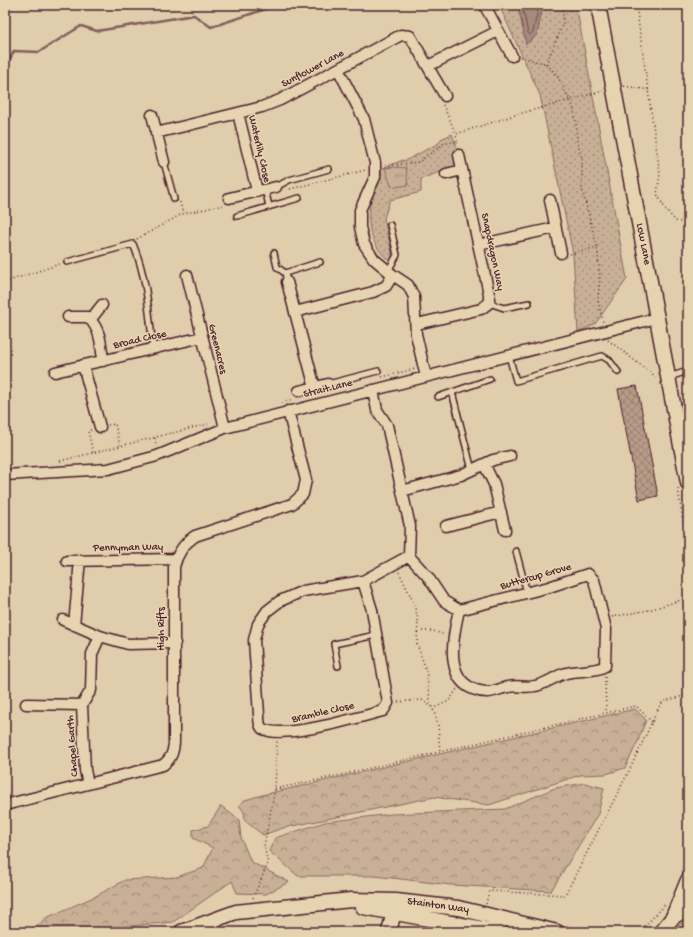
<svg xmlns="http://www.w3.org/2000/svg" width="693" height="937" font-family="'Gochi Hand',sans-serif">
	<style>
		.grass { fill: url(#grass-dots); stroke: #886860 }
		.forest { fill: url(#forest-crowns); stroke: #886860 }
		.park { fill: url(#park-tufts); stroke: #886860 }
		.water { fill: #a68a7b; stroke: #815f5b }
		.lines { fill: none; stroke-linecap: round; stroke-linejoin: round }
		.shore { stroke: #6f4a4b; stroke-width: 1 }
		.stream { stroke: #815f5b; stroke-width: 2.5 }
		.building { fill: url(#building-cross-hatch); stroke: #4a1f2b }
		.lane-casing { stroke: #4a1f2b; stroke-width: 8 }
		.street-casing { stroke: #4a1f2b; stroke-width: 13 }
		.secondary-casing { stroke: #4a1f2b; stroke-width: 17 }
		.path { stroke: #4a1f2b; stroke-width: 1.5; stroke-dasharray: 1 3; stroke-linecap: butt }
		.lane { stroke: #e6d4b1; stroke-width: 5 }
		.street { stroke: #e6d4b1; stroke-width: 10 }
		.secondary { stroke: #e6d4b1; stroke-width: 14 }
		.labels { text-anchor: middle; dominant-baseline: central; stroke-width: 3; stroke-linejoin: round; paint-order: stroke }
		.street-label { font-size: 11px; fill: #4a1f2b; stroke: #e6d4b1 }
	</style>
	<defs>
		<pattern id="grass-dots" width="8" height="8" patternUnits="userSpaceOnUse"><rect width="8" height="8" fill="#c7b096"/><path d="M2 2h.1M6 6h.1" fill="none" stroke="#a48f7b" stroke-width="1.8" stroke-linecap="round"/></pattern>
		<pattern id="forest-crowns" width="20" height="18" patternUnits="userSpaceOnUse"><rect width="20" height="18" fill="#c7b096"/><path d="M2 6a3 3 0 1 1 6 0M12 15a3 3 0 1 1 6 0" fill="none" stroke="#a48f7b"/></pattern>
		<pattern id="park-tufts" width="24" height="20" patternUnits="userSpaceOnUse"><rect width="24" height="20" fill="#c7b096"/><path d="M3 7l-1-3M5 7V3M7 7l1-3M15 17l-1-3M17 17v-4M19 17l1-3" fill="none" stroke="#a48f7b"/></pattern>
		<pattern id="building-cross-hatch" width="8" height="8" patternUnits="userSpaceOnUse"><rect width="8" height="8" fill="#b79c88"/><path d="M0 0l8 8M0 8l8-8" fill="none" stroke="#977f6f"/></pattern>
	</defs>
	<rect width="100%" height="100%" fill="#e0cdac"/>
	<filter id="ink" filterUnits="userSpaceOnUse"><feTurbulence type="fractalNoise" baseFrequency=".025" numOctaves="2"/><feDisplacementMap in="SourceGraphic" scale="8" xChannelSelector="R" yChannelSelector="G"/><feConvolveMatrix kernelMatrix="1 2 1 2 8 2 1 2 1" color-interpolation-filters="sRGB"/></filter>
	<g filter="url(#ink)">
		<path class="grass" d="M499,5h19l8,39 11,-9 6,-30h33l51,274 -32,45 -17,8 -5,-78 -33,-159z
			M452,134l6,17 -5,16 -32,12v13l-31,8 -6,18 8,35 -1,9c-20,-15 -27,-40 -19,-64 4,-10 9,-18 9,-29l22,-9 2,1 34,-18 2,-4z
			M688,921v11h-16l8,-8z"/>
		<path class="forest" d="M635,709l11,11 -8,21 -13,27 -19,6 -26,1 -91,30 -55,-8 -151,31 -20,7 -18,-14 -1,-9 -5,-7 6,-5 17,-5z
			M585,783l19,5 -6,26 -47,77 -100,-6 -76,-9h-77l-29,-25 6,-13 50,-16 66,-8 114,-5 50,-21z
			M221,806l18,14 2,18 10,24 38,20 -23,12 -29,-1 -5,-12 -59,41 -73,7 -3,3h-67l16,-14 50,-22 29,-16 52,-3 26,-9 10,-20 -20,-10v-8l15,-4z"/>
		<path class="park" d="M394,167l12,1 2,17 -13,2 -4,-1 -6,-18z"/>
		<path class="water" d="M518,5h25l-6,30 -11,9z"/>
		<g class="lines">
			<path class="shore" d="M522,5l6,28 2,2 3,-3 6,-27"/>
			<path class="stream" d="M5,69l9,-18 25,1 42,-26 16,5 97,-16 17,12 67,-22"/>
		</g>
		<path class="building" d="M637,386l21,110 -19,4 -21,-111z"/>
		<g class="lines">
			<g class="lane-casing">
				<path id="lane" d="M164,162l10,37
					M276,187l13,-7 40,-11
					M265,189l4,17
					M237,216l62,-18
					M274,253l3,14 8,6 2,9
					M67,262l66,-18c14,33 16,69 20,105
					M388,271l9,-16 -7,-30
					M285,273l35,-11
					M489,303l15,5 25,-5
					M509,356l7,25 86,-25 7,4 9,12
					M669,377l19,-6
					M328,384l50,-13
					M452,392l20,78
					M438,397l52,-18
					M516,551l11,42
					M338,666l-4,-22 42,-9"/>
			</g>
			<g class="street-casing">
				<path id="street" d="M486,8l26,48
					M428,66l70,-35
					M338,69l26,50 11,44v14l-15,33v17l4,17 10,15 19,16 15,10 6,12 2,37 10,43
					M238,113l19,78
					M152,115l12,47
					M156,133l106,-26 18,-7 121,-65 9,1 35,60
					M446,174l16,-4
					M229,198l47,-11
					M550,200l11,53
					M478,245l77,-17
					M187,275l38,153
					M287,282l28,106
					M295,312l78,-20 13,-6 7,-11
					M68,317h20c13,13 13,27 15,44
					M91,319l11,-14
					M417,324l64,-15 8,-6v-9l-30,-139
					M83,365l17,62
					M55,372l147,-35
					M373,390l4,20 10,15 23,101 -1,30
					M299,391l29,-7
					M484,464l10,20 11,46
					M5,475l103,-6 49,-13 68,-28 432,-110
					M402,491l59,-16 32,-15 17,-4
					M446,526l55,-14
					M409,556l19,21 16,24 15,9 90,-23 39,-13 6,6 12,49 -1,37c-11,7 -29,3 -42,8 -9,3 -19,11 -28,12 -9,2 -18,-1 -27,1 -7,1 -14,5 -21,5 -45,-3 -35,-53 -28,-82
					M67,561l109,-2
					M363,581l9,29 16,93 -5,8c-24,6 -99,29 -120,18 -4,-2 -4,-10 -4,-14l-5,-75 4,-16 9,-13 13,-10 23,-10 60,-10 46,-25
					M63,620l37,16 28,8 47,-1
					M74,625l6,-65
					M26,704l56,1
					M88,784l-3,-14 -3,-65 9,-15 1,-36 8,-18
					M5,805l158,-40c8,-6 10,-12 11,-22v-176c3,-13 9,-23 21,-31l97,-32 11,-10 3,-14 -18,-69"/>
			</g>
			<g class="secondary-casing">
				<path id="secondary" d="M598,5l90,478
					M363,907l137,25
					M673,917l15,-37
					M181,932l55,-20 115,-12 45,1 62,7 99,24
					M389,932l7,-29
					M661,932l12,-15 15,-9"/>
			</g>
			<path class="path" d="M636,5l24,169 -3,20 9,16 11,12 11,-1
				M520,57l27,7 11,13 15,29 3,16 1,20 5,16v31l15,58 3,29 -2,24 5,22
				M546,64l17,-40v-19
				M624,86l25,4
				M443,105l13,29
				M457,141l-1,-7 59,-19 88,-24
				M385,166l34,-4 24,-18 14,-3v4
				M286,190l80,-20
				M180,202l3,12
				M137,239l45,-25 42,-9
				M570,254l27,-7
				M5,282l55,-18
				M686,331l2,-2
				M608,340l48,37
				M382,377l33,-8
				M282,403l11,-4
				M108,425l7,-1 5,21
				M91,430l-3,1 5,22
				M155,438l1,8
				M60,461l148,-37
				M678,489l10,62
				M399,572l13,27 6,19 -1,26 9,26 4,30 8,24 2,29
				M612,617l37,-7 39,-12
				M418,631h15l12,4
				M605,677l1,36
				M398,702l24,-2 12,8 15,-7 8,-12
				M275,789l57,-12 304,-71 16,16
				M682,871l6,-31
				M253,898l15,-35 -4,-17 11,-57 2,-48
				M486,904l3,-13 76,4 65,-126 30,-64 4,-4 24,-6
				M567,926l25,6
				M155,932l15,-5
				M639,932l27,-28"/>
			<use href="#lane" class="lane"/>
			<use href="#street" class="street"/>
			<use href="#secondary" class="secondary"/>
		</g>
	</g>
	<g class="labels">
		<g class="street-label">
			<text transform="translate(313 69) rotate(-28)">Sunflower Lane</text>
			<text transform="translate(259 149) rotate(77)">Waterlily Close</text>
			<text transform="translate(643 244) rotate(79)">Low Lane</text>
			<text transform="translate(492 252) rotate(78)">Snapdragon Way</text>
			<text transform="translate(140 340) rotate(-13)">Broad Close</text>
			<text transform="translate(217 349) rotate(76)">Greenacres</text>
			<text transform="translate(328 389) rotate(-14)">Strait Lane</text>
			<text transform="translate(128 548) rotate(-1)">Pennyman Way</text>
			<text transform="translate(536 577) rotate(-16)">Buttercup Grove</text>
			<text transform="translate(162 629) rotate(-90)">High Rifts</text>
			<text transform="translate(323 713) rotate(-13)">Bramble Close</text>
			<text transform="translate(73 746) rotate(-94)">Chapel Garth</text>
			<text transform="translate(438 906) rotate(8)">Stainton Way</text>
		</g>
	</g>
	<rect width="693" height="937" fill="none" stroke="#e6d4b1" stroke-width="20"/>
	<rect x="10" y="10" width="673" height="917" fill="none" stroke="#4a1f2b" stroke-width="1.5" filter="url(#ink)"/>
</svg>
